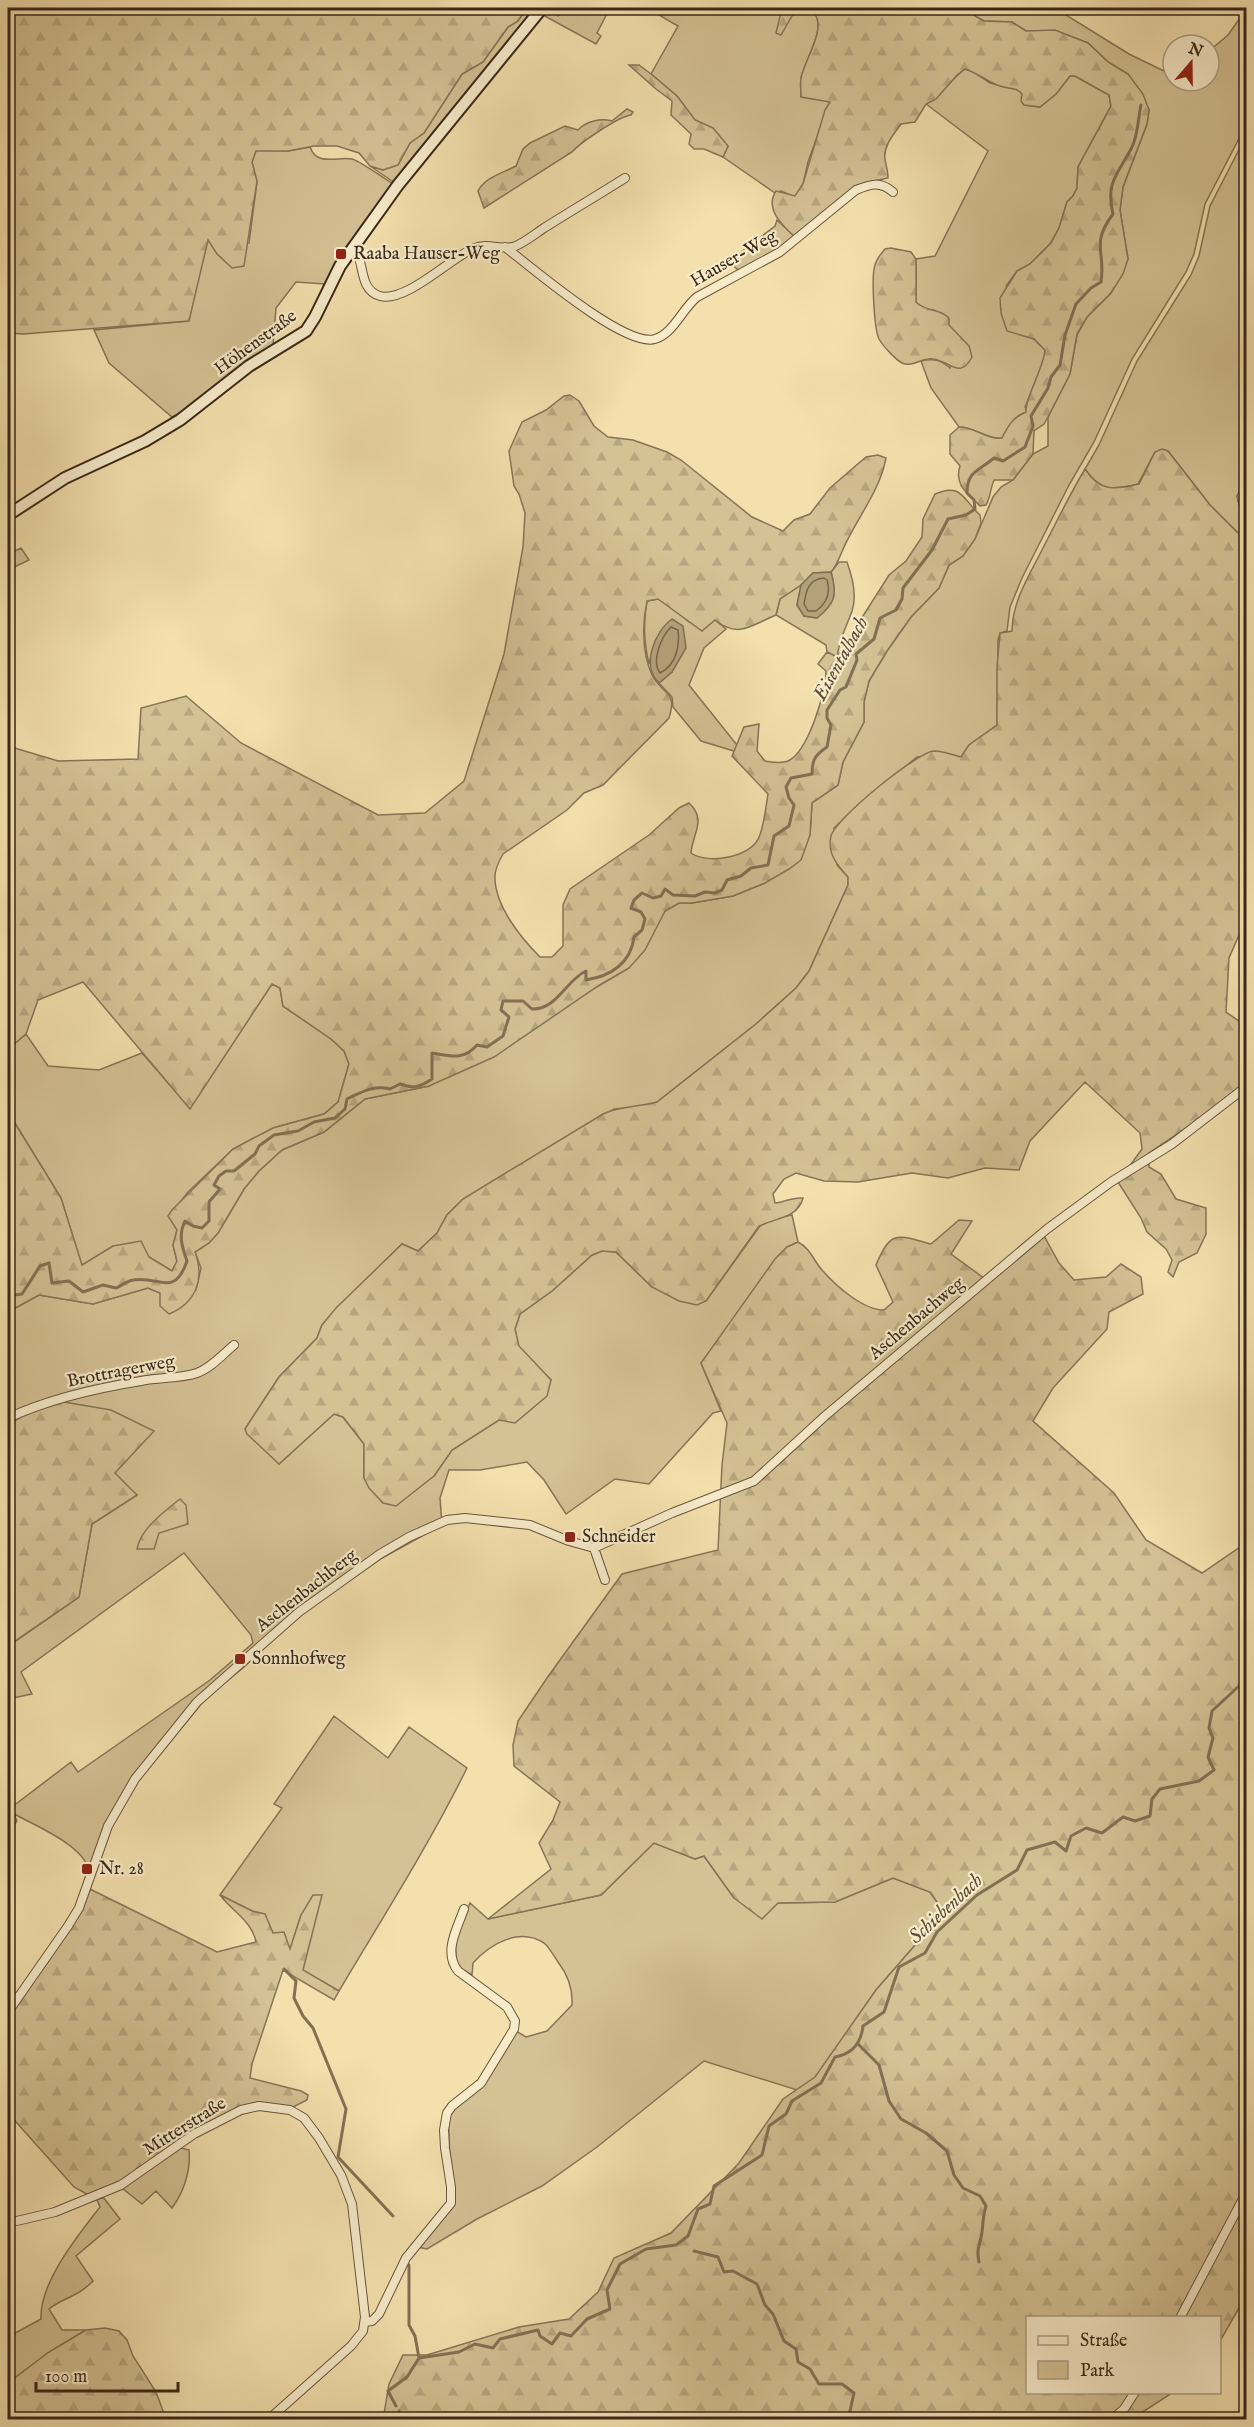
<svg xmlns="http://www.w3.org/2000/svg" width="1254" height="2427" font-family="'IM FELL English',serif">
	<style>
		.green { fill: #d4c194; stroke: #877456; stroke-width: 1.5 }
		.forest { fill: url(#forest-firs); stroke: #877456; stroke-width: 1.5 }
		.water { fill: #b4a17a; stroke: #837053; stroke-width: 1.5 }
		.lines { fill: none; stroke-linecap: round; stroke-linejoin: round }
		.shore { stroke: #776449; stroke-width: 1.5 }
		.stream { stroke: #837053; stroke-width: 3 }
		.street-casing { stroke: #68553d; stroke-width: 10 }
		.secondary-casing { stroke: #3a2718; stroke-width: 14 }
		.street { stroke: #f7ebca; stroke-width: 8 }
		.secondary { stroke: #f7ebca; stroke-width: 10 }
		.poi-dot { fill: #8f2418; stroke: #f7ebca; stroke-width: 2 }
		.labels { text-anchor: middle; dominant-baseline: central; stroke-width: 4.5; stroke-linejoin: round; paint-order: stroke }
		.poi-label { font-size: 18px; fill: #3a2718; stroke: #f7ebca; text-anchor: start }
		.street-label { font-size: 18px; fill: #3a2718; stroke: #f7ebca }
		.water-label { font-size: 20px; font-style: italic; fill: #5f4c35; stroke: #f7ebca }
	</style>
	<defs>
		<pattern id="forest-firs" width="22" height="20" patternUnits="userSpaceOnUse" patternTransform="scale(1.5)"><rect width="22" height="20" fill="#d4c194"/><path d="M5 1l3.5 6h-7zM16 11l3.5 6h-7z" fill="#b7a67f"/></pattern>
	</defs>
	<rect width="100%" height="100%" fill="#f3e0ad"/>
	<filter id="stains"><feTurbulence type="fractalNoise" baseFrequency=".00333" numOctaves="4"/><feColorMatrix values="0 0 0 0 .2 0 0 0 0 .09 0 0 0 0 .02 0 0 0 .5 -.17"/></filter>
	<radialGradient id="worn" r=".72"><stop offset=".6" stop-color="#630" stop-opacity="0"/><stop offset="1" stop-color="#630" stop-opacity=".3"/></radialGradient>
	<path class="green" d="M527,8h10l-142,175 -25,-17 13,4 15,-5 12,-22 14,-10 38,-59 21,-12 25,-35 10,-6z
		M546,8h4l8,8 9,-8h43l-13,25 4,3 -5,8 -55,-30z
		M647,8h135l-2,2 30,-2c21,17 -5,49 -9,70 -1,5 0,12 0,18l29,5 -22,61 -5,22 -8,13 -14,-6 -6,2 -52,-36 5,-11 -15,-18 -18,-8 -18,-24 -26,-22 27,-48z
		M971,8h100l-10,4 68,42 37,18 7,-2v11h36v-30l19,-16 12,-17 6,3v104l-41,79 -11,50 -8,18 -54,87 -38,83 -25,43 -47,93 -12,29 -3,24 -7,2 -2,7 -1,85 -28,20 -8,12 -13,-3 -31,3 -56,45 -27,26 3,37 11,12v8l-39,86 -13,17 -40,36 -99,78 -19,5 -24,2 -151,90 -16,16 -10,18 -19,18 -16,-7 -80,81 -5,13 -38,39 -34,52 34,35 55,-50 9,3 21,27v34l19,25 51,-27 18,-26 47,-30 52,-40 -33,-34 -3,-17 5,-15 32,-23 40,-36 10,-4 14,1 36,35 54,14 54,-75 13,-7 19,-4 6,27 -11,5 -86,116 20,48 -8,2 -64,71 -34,-5 -49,35 -22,-34 -17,-18 -47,8h-31l-9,28 2,27 -60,33 -81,56 -58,54 -37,30 -68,83 -27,47 -16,46 -7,-4c-2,-23 -55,-46 -74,-56l3,7 -9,13v-24l63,-48 7,10 132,-92 43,-37 -2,-8 -67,-82 -163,119 11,22 -24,5v-56h5l66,-46 13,-73 45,-29 -108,-83 -21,12v-112l31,-17 54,9 55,-16 12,5 36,-3 5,-22 -6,-16 14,-9 9,-10 26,-44 15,-18 23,-21 42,-18 41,-33 64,-13 200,-118 36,-57 14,-8h13l41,-7 32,-13 45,-48 2,-32 26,-18 5,-23 21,-40v-20l5,-21 18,-30 24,-34 28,-29 10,-23 14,-9 12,-17 18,-42 8,-10 12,-7 20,-26 15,-8v-29l22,-43 7,-39 10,-18 24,-24 17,-34 -8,-49 3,-23 24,-63 2,-14 -21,-36 -20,-12 -20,-19 -14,-5 -48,-7 -14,-9 -28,-1 -9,-5z
		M965,69l9,3 16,11 29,7 3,4 2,11 16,2 16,-13 14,-18h5l34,19 2,11 -33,61 -1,21 -4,8 -6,6 -8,26 -9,16 -20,20 -13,7 -11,15 28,53 11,11v7l-20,50 2,5c-14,5 -18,13 -25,26 -14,2 -27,-11 -43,-11l-28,-39 -10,-27c12,-3 20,-1 29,7l8,-32 -24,-26 -11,-1 -7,-7v-43l19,-3 53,-105 -62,-47c16,-8 24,-24 39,-35z
		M1246,136v343l-9,17 5,20 4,3v22l-36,-36 -42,-54 -13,1 -17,32c-24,6 -38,8 -53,-15l14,-24 38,-84 54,-86 8,-19 11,-50z
		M310,147c7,20 28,9 42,12 8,2 33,20 41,25l-34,46 -34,54 -29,-2 -20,26 -3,37 -83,63 -18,9 -63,-54 -15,-33 94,-9 20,-82 41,4 8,-61 -5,-20 4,-12 32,1z
		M777,220l18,17 -17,13 -38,21 -12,-9 47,-36z
		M21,548l8,12 -21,10v-16z
		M839,562h8c5,14 10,35 5,49 -6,17 -12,26 -15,46l-10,-5 -1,-7 -50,-30 4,-16 21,-14 -4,20 7,11 13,2c19,-15 20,-24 14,-46z
		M658,599l10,5 21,18 26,-2 11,9 -22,19 -15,37 48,60 -3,6 -33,-10 -28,-34 -1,-10 -13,-14 13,-11 -17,-30 -6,22c-5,-21 -6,-42 -2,-63z
		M272,984l8,4 3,18 48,33 13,12 5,13 -11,38 -14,12 -51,14 -40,21 -45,43 -19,24 8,14 -4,15 4,16 -5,10 -23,-14 -36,-11 -31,20 -21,-68 -53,-86v-63l18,-15 22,32 51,4 43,-17 48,55z
		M334,1716l54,42 21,-31 58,41c-38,77 -84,149 -128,223l-37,-21 -1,-55 -11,35 -17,-17 -9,-19 -12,-3 -32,-16 62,-87 -8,-4z
		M654,1843l41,16 9,-3 30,42 44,5 57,-1 58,-24 37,14 14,20 -68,78 -61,88 -18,12 -93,-29 -107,86 -55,39 -65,33 -50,30 -10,-2 35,-43 -4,-89 34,-29 34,-55 10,6 21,-6 25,-26c1,-16 -4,-30 -14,-43 -4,-6 -9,-15 -14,-19 -25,-16 -54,1 -71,20l-1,12 -14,-8c-7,-26 2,-40 12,-64l18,16 113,-24z
		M181,2148l8,2c2,20 -5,42 -17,58l-16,-17 -14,13 -20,-16z
		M103,2197l17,22 -44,37 17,25c-18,18 -27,15 -44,28l13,21h24l-37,22 -41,31v-46l33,-18c-2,-36 38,-85 59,-112l-3,-7z"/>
	<path class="forest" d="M8,8h519l-9,13 -10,6 -25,35 -21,12 -38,59 -14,10 -12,22 -15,5 -13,-4 -11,-13 -22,-7h-23l-26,5h-32l-4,11 5,19 -13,85 -12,2 -15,-14 -9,-14 -19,81 -166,13 -15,-1z
		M782,8h18l-4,1 -15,26 -5,-2z
		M810,8h161l4,8 9,5 28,1 14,9 29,-1 33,13 20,19 20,12 15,20 6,16 -2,14 -24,63 -3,23 8,49 -5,15 -12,19 -24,24 -10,17 -7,40 -22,43 -4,7 -10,7 -1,23 -20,26h-19c-4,9 -3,16 -8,25l-6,1c-13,-13 -26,-21 -20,-40l-10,-12v-19l9,-8c16,0 28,13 43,11 6,-12 11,-21 24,-26 -2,-11 18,-45 19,-62l-11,-11 -27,-8 -6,-18 -1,-15 17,-27 13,-7 21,-21 8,-15 8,-26 6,-6 4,-8 1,-21 33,-61 -2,-11 -34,-19h-5l-14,18 -16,13 -16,-2 -3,-4 1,-7c-5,-7 -14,-5 -22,-8 -13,-4 -22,-13 -35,-17l-8,6 -21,24 -10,5 -11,18 -14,2c-7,10 -18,22 -16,35 1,7 3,12 3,19l-19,4 -74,55c-12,-11 -31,-28 -19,-46l19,5 8,-12 22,-74 5,-8 -29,-5c0,-6 -1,-13 0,-19 4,-21 30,-53 9,-70z
		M629,65h10l12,9 26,22 18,24 18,8 15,18 -5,11 -19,-8h-10l-5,-5 2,-10 -20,-19 1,-14 -16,-12z
		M627,109l6,3 -2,3c-13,2 -50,27 -59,37l-88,56 -6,-17c7,-14 25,-18 38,-25l7,-17 7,-6 35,-17 13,4c8,-9 23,-12 34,-9z
		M891,248l20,4 5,7v43c11,11 22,5 33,16v7l20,21 3,11c-12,23 -22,4 -39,2 -10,-2 -21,9 -31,4 -7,-4 -19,-17 -23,-24 -5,-10 -7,-58 -5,-70 1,-8 6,-14 11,-20z
		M570,395l9,6 15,25 14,11 25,3 34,12 14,8 71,57 31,14 11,-11 16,-6 20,-26 36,-31 12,-2 8,3c-6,31 -24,53 -38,81 -7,12 -8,22 -17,33l-18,1 -12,12 -21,14 -4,16c-25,10 -37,24 -61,5l-13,11 -44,-32 -11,2c-5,23 -5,52 5,74 10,20 26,15 17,43l-66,67 -19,8 -17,17 -64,44c-4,7 -8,14 -8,22 -1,29 26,62 45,81h12l11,-11v-41l7,-16 79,-54 30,-27 10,-5c18,17 4,29 2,50 17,12 61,4 68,-16 5,-11 7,-31 9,-43l-36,-38 12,-29 15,-3 -2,27 8,10c7,1 16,3 23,0 20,-9 38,-69 38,-90l-8,-7 9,-12 10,5 52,-82 17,-14 16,-24 1,-18 12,-25c27,-12 28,6 45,21l1,8 -6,16 -12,17 -14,9 -10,23 -28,29 -24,34 -18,30 -5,21v20l-21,40 -5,23 -26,18 -2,32 -9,25 -12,9 -24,14 -32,13 -41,7h-13l-14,8 -20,39 -16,18 -31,18 -104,71 -65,29 -64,13 -41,33 -42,18 -23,21 -15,18 -26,44 -9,10 -14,9c10,27 1,51 -26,62l-9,-8v-13l-12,-5 -55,16 -54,-9 -31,17v-200l53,86 21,67 31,-19 28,-5 8,16 23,14 5,-10 -4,-16 4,-15 -9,-14 4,-6 61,-61 40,-21 51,-14 14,-12 11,-38 -5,-13 -13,-12 -48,-33 -3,-18 -8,-4 -82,125 -107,-127 -45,18 -12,34 -18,15v-303l50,15 80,-2 3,-51 45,-12 55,47 137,72 47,-2 39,-32 40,-127 19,-107 2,-34 -6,-19 -5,-8 -5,-35 13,-29 24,-12 18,-14z
		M1162,449l6,2 42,54 36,36v378l-17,39 -3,54 20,14v54l-26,25 -71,48v14l12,7 15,25 30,9v26l-9,19 -18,9 -6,15 -5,-5 4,-12 -6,-11 -19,-17 -6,-14 -23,-36 24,-33 -2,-16 -55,-51 -55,59 -11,29 -34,-2 -37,10 -36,-5 -54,9 -34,-1 -28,-8 -12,6 -11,15 2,9c10,-1 17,-6 28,-5 -5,20 -27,20 -44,28l-53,75 -9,4 -18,-4 -27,-14 -36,-35 -14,-1 -10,4 -40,36 -32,23 -5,15 4,17 32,34 -4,16 -32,27 -16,-3 -47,30 -18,26 -38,30 -13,-3 -14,-15 -5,-10v-34l-21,-27 -9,-3 -55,50 -32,-30 -2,-5 34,-52 38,-39 5,-13 14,-17 66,-64 16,7 19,-18 10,-18 16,-16 140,-85c17,-8 36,-7 54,-12l99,-78 40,-36 13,-17 39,-86v-8c-11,-12 -21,-24 -17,-41 4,-17 86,-84 103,-85 9,0 19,4 27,6l8,-12 28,-20v-58l3,-34 12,-2c0,-31 20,-60 33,-87 13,-25 25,-50 40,-75 15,23 29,21 54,15l16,-32z
		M1246,479v40l-4,-3 -5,-20z
		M959,1220l13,1 -21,33 37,27 56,-45 15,27 15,17 32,-3 15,-13 20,13 2,17 -34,18 -2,17 -54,59 -20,33 81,72 32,47 56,33 44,-30v753l-26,45v-23h-192v74l144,1 -40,26 -749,1 6,-36 14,-29h24l92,-28 50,-8 29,-27 16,-34 57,-25 68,-70 44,-64 32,-22 61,-87 68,-78 -14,-20 -37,-14 -58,24 -57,1 -16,16 -28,-21 -30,-42 -9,3 -41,-16 -53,52 -113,24 63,-50 -12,-26 14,-23 7,-18 -46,-36 -1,-21 5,-24 29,-43 75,-104 96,-24 4,-85 5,-42 -26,-60 74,-104 12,-12 11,-5c13,7 15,18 24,28 14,16 41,40 62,40l9,-8 -17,-37c15,-36 21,-30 55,-21z
		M64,1402l47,8 43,21 -39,42 22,22 -45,29 -13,73 -67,46h-4v-218l21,-13z
		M180,1499l6,6 2,19 -29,9 -5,16h-17c4,-21 27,-37 43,-50z
		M90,1889l127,63 39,-10c-4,-21 -24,-31 -36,-47l32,16 13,3 8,19 11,-1 6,17 11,-34 12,-20h9l-19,75 36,21 -5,9 -51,-30 -31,94 -2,14 51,13 7,4 -1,5 -16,8 -32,-5 -30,9 -36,20 -63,45 -40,19 -16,-9 -66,-74v-95l63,-90z
		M105,2328l14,3 8,9 6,16 23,36 10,27h-158v-36l41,-31 37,-22z"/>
	<path class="water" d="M831,572c6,22 5,31 -14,46l-13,-2 -7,-11 4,-20 12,-12z
		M672,619l11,7 3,22 -14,24 -13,11c-18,-17 -5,-51 13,-64z"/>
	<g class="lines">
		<path class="shore" d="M824,578l3,2c4,13 0,23 -11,31h-8l-4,-7c2,-14 5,-25 20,-26z
			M671,627l7,3c2,17 -2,35 -18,43 -9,-12 1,-36 11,-46z"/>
		<path class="stream" d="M8,1296l14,-2 18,-28 9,-3 3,20 17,-2 14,11 20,-7 13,3c5,-2 11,-7 17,-8 25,-5 41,19 54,-19 -5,-14 -9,-26 -2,-40l8,5 9,2 7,-7v-19l11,-13 -6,-4 5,-9 7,-5h8l21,-17 4,-8 15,-11 24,-4 16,-9 21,-4 10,-9 2,-10c15,-7 26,-14 43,-10l10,-5c14,5 20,3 32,-5v-26c19,3 31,8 45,-8l10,2 16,-11 6,-19 -8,-7 2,-9h20l9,8c25,1 34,-29 54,-38v9c25,-4 45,-17 48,-43l8,-7 3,-11 -4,-7 -10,-4 3,-8 8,-7 11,5 8,-2 4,-7 8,6 22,1 10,-4 10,1 7,-3 5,-10 14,-4 10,-8 17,-3 6,-29 15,-10 5,-21 -5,-7 -3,-11 5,-9 21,-4c0,-14 3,-19 15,-27l4,-22 -4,-7v-8l13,-20 6,-3 11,-27 -1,-6 18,-15 6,-21 16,-8 6,-11 1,-11 29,-38 16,-31 18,-4 9,-6 -1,-9 -7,-7c0,-22 12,-22 27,-35l9,3 22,-14 8,-21 -2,-10 17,-28 3,-11 9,-12 5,-30 11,-31 15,-16 10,-6c5,-31 -11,-37 12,-68 -8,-33 6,-41 19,-67 6,-12 6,-29 9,-42
			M284,1969l12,12 -2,17 9,18 10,12 33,81 -8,48 55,59
			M858,2044l21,21 10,36 12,18 25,14 21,18 7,24 9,13 17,8 6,10c-3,9 -3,17 -4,26 -2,14 -6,16 -3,30
			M694,2251l24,6 6,15 9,-1 24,13 8,21 8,9 11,27 12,8 2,13 12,7 9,15h23l12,9 -6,27
			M409,2265v60l6,11 4,22
			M396,2406l-8,-15 19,-14 12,-19 40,-6 16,-8 18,4 7,-9 38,-9 2,6 12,8 8,-11 11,3 16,-17 23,-10 -3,-19 13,-26 26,-15 30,-4 12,-9 10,-27 12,-5 4,-18 48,-31 7,-29 17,-12 6,-13 29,-18 14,-26c17,-3 26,-13 28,-31l21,-14 15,-45 26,-14 12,-21 40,-37 40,-25 10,-20 28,-8 11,9 5,-15 15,-8 16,5 21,-16 12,4 15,-5 2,-17 8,-10 39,-8 15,-11 -6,-13 5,-19 -4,-10 3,-17 27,-25 7,-13
			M396,2420l3,-9"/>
		<g class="street-casing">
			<path id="street" d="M354,246c11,15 4,44 26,50 25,7 70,-37 92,-47 16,-7 27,1 41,-2 10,-3 22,-13 31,-19 27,-17 54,-33 81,-50
				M505,247c26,20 120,101 150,92 19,-6 27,-30 42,-42l83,-45 76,-62c15,-6 24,-9 37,2
				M8,1418c41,-19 89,-30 133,-37 18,-4 39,-2 56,-8 14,-5 25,-18 37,-28
				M594,1548l78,-35 82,-32 71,-65 222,-187 64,-47 61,-38 74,-57
				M8,2012l60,-86 11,-18 29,-82 27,-47 62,-77 102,-90 81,-58 29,-17 38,-17 18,-2 65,7 39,16 25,7 11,32
				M8,2223l47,-11 66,-27 73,-51 47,-24 18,-4 31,4 14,8 15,20 22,37 11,29 13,113 -2,14 -12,15 -83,74
				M1180,2318l66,-125
				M365,2322l7,-1 7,-7 27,-56 45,-55v-16l-6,-39 -1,-18 3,-17 5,-7 29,-23 33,-54 1,-8 -8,-14 -49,-36c-15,-19 -1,-42 6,-62
				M1111,2420l13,-11 11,-17"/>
		</g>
		<g class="secondary-casing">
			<path id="secondary" d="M8,515l57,-37 80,-37 35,-21 69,-54 57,-35 9,-14 25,-51 58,-81 144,-177"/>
		</g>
		<use href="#street" class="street"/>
		<use href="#secondary" class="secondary"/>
	</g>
	<g class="poi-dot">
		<rect x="335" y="248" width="12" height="12" rx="3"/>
		<rect x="564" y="1531" width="12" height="12" rx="3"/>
		<rect x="234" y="1653" width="12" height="12" rx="3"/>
		<rect x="81" y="1863" width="12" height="12" rx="3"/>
	</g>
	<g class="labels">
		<g class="poi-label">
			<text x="353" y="254">Raaba Hauser-Weg</text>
			<text x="582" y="1537">Schneider</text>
			<text x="252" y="1659">Sonnhofweg</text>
			<text x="99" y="1869">Nr. 28</text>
		</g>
		<g class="street-label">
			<text transform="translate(734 259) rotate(-30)">Hauser-Weg</text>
			<text transform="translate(256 343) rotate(-36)">Höhenstraße</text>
			<text transform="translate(917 1319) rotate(-40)">Aschenbachweg</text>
			<text transform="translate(121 1372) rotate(-11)">Brottragerweg</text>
			<text transform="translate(307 1591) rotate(-38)">Aschenbachberg</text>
			<text transform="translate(185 2127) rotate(-32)">Mitterstraße</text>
		</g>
		<g class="water-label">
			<text transform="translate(841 659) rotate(-61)">Eisentalbach</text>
			<text transform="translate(946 1909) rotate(-43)">Schiebenbach</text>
		</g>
	</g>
	<rect width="1254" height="2427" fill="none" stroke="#f3e0ad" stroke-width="30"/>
	<rect x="9" y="9" width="1236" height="2409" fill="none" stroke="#3a2718" stroke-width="3"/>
	<rect x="15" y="15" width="1224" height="2397" fill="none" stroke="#3a2718" stroke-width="1.5"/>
	<rect x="1026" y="2316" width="195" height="78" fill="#f7ebca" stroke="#ab9d83" stroke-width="1.5"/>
	<rect x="1038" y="2336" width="30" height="9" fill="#f7ebca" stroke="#ab9d83" stroke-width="1.5"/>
	<text x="1080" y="2346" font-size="18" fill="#3a2718">Straße</text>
	<rect x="1038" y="2361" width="30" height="18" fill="#d4c194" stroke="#ab9d83" stroke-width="1.5"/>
	<text x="1080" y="2376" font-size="18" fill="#3a2718">Park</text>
	<g transform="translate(1191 63) rotate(20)"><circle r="28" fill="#f7ebca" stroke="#ab9d83" stroke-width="1.5"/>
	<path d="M0-4.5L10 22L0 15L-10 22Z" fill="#8f2418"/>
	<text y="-9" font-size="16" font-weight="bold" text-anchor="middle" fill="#3a2718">N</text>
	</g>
	<path d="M36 2382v9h142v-9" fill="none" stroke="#3a2718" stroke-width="3"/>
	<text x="45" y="2382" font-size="18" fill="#3a2718" stroke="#f7ebca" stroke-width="4.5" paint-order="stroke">100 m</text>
	<rect width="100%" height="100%" filter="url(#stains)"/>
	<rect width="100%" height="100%" fill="url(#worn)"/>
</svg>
